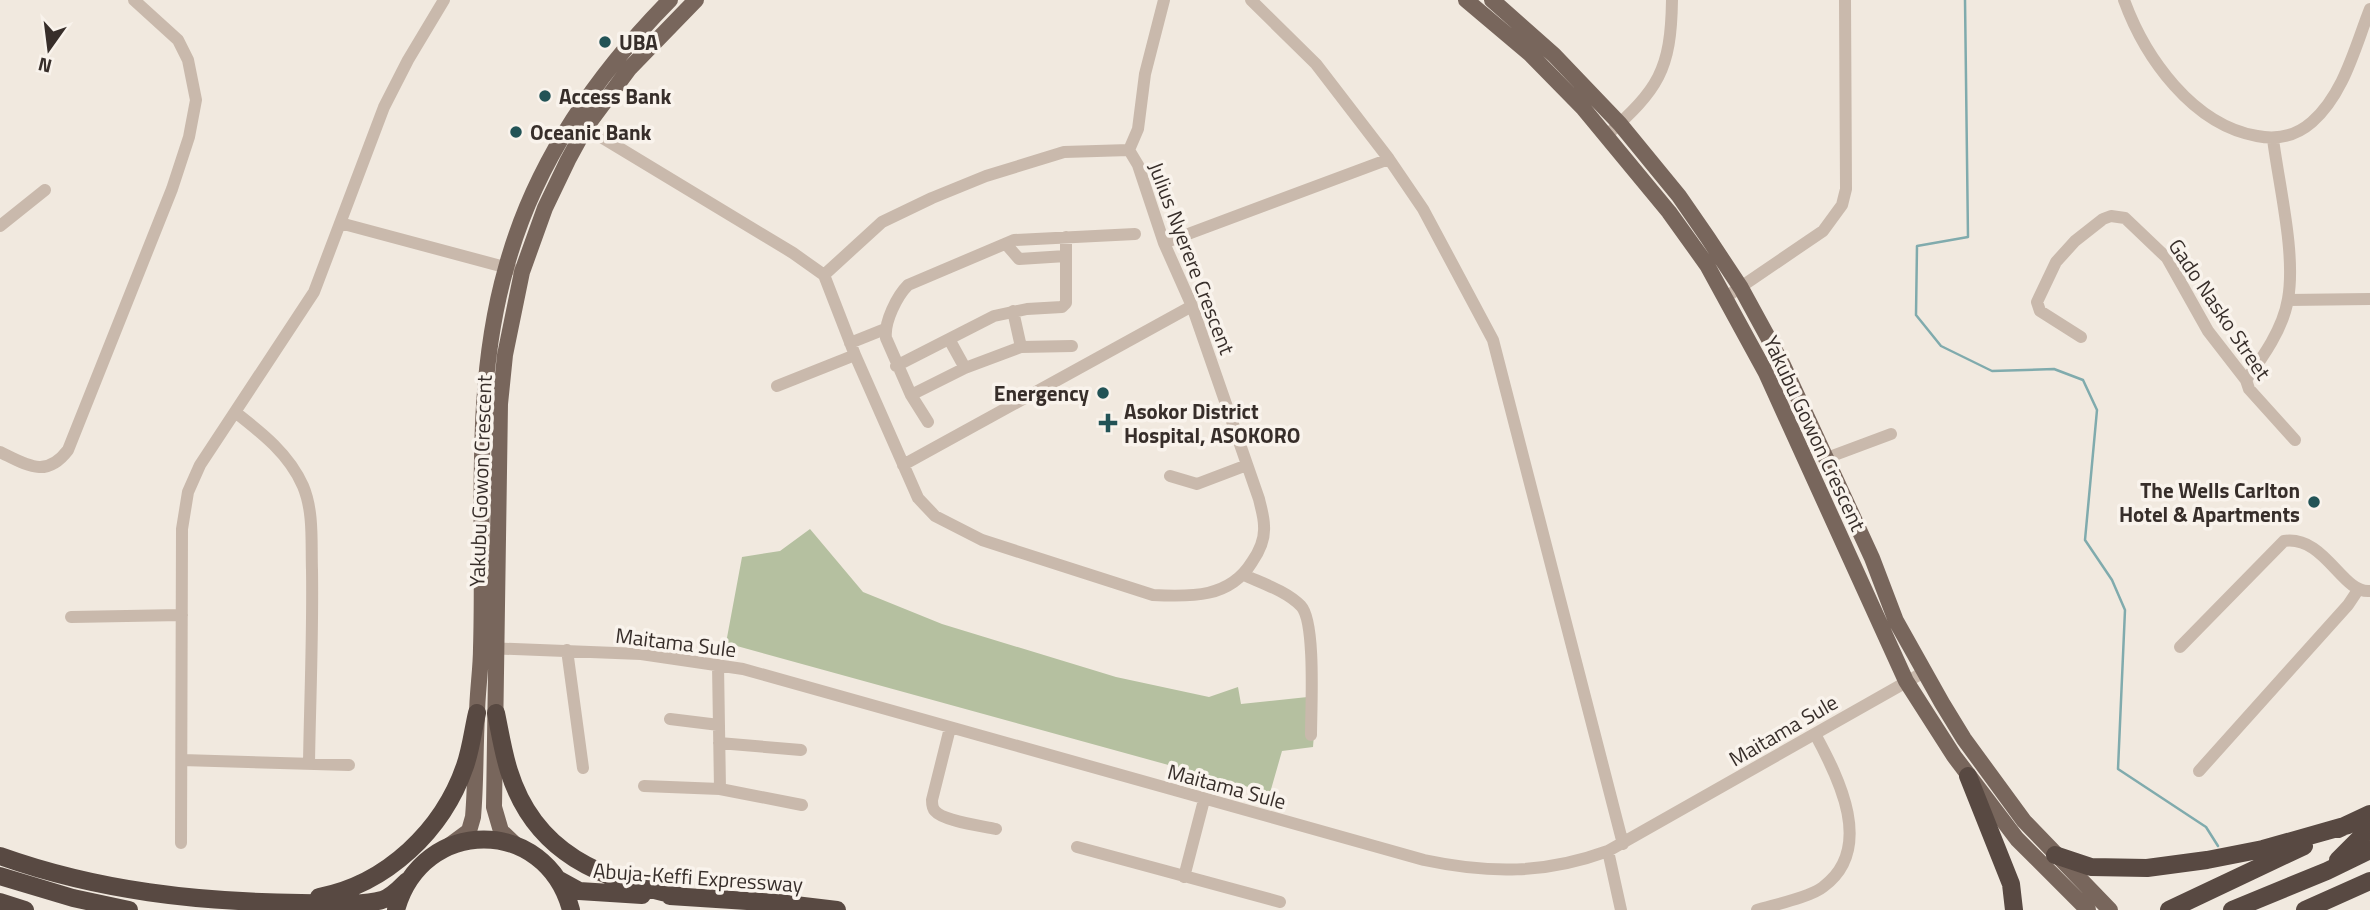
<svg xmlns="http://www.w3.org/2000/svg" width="2370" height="910" font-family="'Titillium Web',sans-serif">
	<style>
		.green { fill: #b5c0a0 }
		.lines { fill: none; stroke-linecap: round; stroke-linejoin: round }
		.stream { stroke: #80abad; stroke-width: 2.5 }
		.minor { stroke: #c9b9ac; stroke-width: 12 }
		.major { stroke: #78665c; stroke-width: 16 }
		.highway { stroke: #584942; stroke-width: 18 }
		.poi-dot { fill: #225356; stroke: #f9f3ec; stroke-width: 2.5 }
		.labels { text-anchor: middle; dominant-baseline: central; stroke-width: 7; stroke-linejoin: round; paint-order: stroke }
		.poi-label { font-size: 21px; font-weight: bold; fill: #372e2a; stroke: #f9f3ec; text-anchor: start }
		.street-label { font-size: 21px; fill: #372e2a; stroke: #f9f3ec }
	</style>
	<rect width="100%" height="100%" fill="#f1e9df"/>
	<path class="green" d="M810,529l53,63 79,32 174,53 93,20 29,-10 3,17 76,-8 -4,51 -31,4 -12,42 -544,-150 16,-86 38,-6z"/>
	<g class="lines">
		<path class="stream" d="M1965,0l3,237 -51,9 -1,69 25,31 51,25 62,-2 29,11 14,30 -12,130 27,40 13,30 -7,159 88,58 12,19"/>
		<path class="minor" d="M1251,0l65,64 73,95 34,50 70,131 130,504
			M2124,0c21,58 69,125 133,136 20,4 39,0 55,-14 32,-28 43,-75 58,-113
			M578,123l215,130 31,22 31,80 63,143 17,18 47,24 171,55c38,2 77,3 99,-33 7,-10 13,-23 12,-36 0,-9 -3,-18 -5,-27l-67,-193 -28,-63 -26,-78 -9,-15 9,-21 7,-55 19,-74
			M1607,135c51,-46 64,-64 65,-135
			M340,223l172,46
			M0,226l45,-36
			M1164,243l225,-84
			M1006,244l13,15 47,-3
			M824,275l58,-53 50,-24 54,-22 78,-24 65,-2
			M1726,297l97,-66 19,-26 4,-16 -1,-189
			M2288,300l82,-1
			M1013,311l8,36
			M2081,337l-41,-26 -3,-9 19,-40 19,-21 28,-22 8,-3 14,2 42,40 41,73 38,49 3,9 46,51
			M949,339l16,29
			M850,343l35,-14
			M896,366l98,-50 33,-7 35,-2 4,-4v-66
			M2246,380c17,-23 37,-51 42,-81 8,-45 -9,-113 -15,-160
			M777,386l78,-31
			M911,395l54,-27 56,-21 51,-1
			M235,412c27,21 54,42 68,74 11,26 8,57 9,84 1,65 -2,129 -3,193
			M928,422l-17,-27 -25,-57c-2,-16 11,-42 22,-53l106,-45 121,-6
			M0,452c27,13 46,27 68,-2l104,-261 17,-52 7,-37 -8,-40 -10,-20 -44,-40
			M1824,459l67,-25
			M903,465l289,-159
			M1170,476l27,8 50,-19
			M1244,575c20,9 42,16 57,31 15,16 10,104 10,129
			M71,617l111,-2
			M2180,647l104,-106c41,-6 58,53 86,50
			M487,648l154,6 102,15 681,191c66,14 121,14 184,-9l316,-179
			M567,650l16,118
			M718,665l2,124
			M670,719l49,6
			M950,728l-18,72c0,4 0,8 3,11 8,10 48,15 61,18
			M719,743l82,7
			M182,760l167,5
			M2199,771l149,-166 10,-15
			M644,786l76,3 82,16
			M181,843l1,-314 6,-37 12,-27 114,-173 70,-185 24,-47 36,-60
			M1077,847l203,55
			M1608,851l13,59
			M1184,877l20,-77
			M1757,910c16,-5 54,-13 66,-23 52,-38 16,-109 -8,-153"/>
		<path class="major" d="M1466,0l64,54 53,54 86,104 38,53 59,108 140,308 48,75 63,83 71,71
			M1492,0l62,55 66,69 59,72 29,42 33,50 42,77 89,193 24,63 46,82 22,36 60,82 86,89
			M450,845l19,-14 4,-14c3,-34 2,-67 4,-101 0,-23 4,-46 4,-68 4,-127 -10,-257 25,-380 28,-104 89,-192 164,-268
			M516,845l-15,-14 -7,-24 6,-403 5,-49 17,-83 23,-64 23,-48 18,-33 43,-58 67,-69"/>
		<path class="highway" d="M496,713c4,19 7,39 13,58 26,84 93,108 171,125
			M1968,776l43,108 3,26
			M2338,829l32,-15
			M2055,855l36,12 56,1 60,-8 56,-11 85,-24
			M0,856c98,35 198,46 301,47 24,0 59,3 81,-3 10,-3 18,-12 25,-19
			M2338,860l32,-32
			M0,876l73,22 56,12
			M559,880l20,11 63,4
			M670,896l108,7 59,7
			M319,897c68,-13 124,-67 146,-131 6,-17 8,-36 12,-53
			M0,902l25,8
			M396,910c26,-94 150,-94 175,0
			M2169,910l135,-64
			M2232,910l95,-39 43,-21
			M2305,910l65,-29"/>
	</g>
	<g class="poi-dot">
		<circle cx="605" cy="42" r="7"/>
		<circle cx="545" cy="96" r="7"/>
		<circle cx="516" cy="132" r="7"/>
		<circle cx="1103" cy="393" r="7"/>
		<path d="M1104.5 412.5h7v7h7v7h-7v7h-7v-7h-7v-7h7z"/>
		<circle cx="2314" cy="502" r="7"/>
	</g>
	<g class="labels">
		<g class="poi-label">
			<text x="619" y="42">UBA</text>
			<text x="559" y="96">Access Bank</text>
			<text x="530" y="132">Oceanic Bank</text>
			<text x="1089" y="393" text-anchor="end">Energency</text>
			<text x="1124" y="411">Asokor District<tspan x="1124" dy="24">Hospital, ASOKORO</tspan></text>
			<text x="2300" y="490" text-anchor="end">The Wells Carlton<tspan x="2300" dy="24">Hotel &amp; Apartments</tspan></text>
		</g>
		<g class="street-label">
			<text transform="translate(1192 258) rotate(69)">Julius Nyerere Crescent</text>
			<text transform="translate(2220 309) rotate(56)">Gado Nasko Street</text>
			<text transform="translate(1815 433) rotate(65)">Yakubu Gowon Crescent</text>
			<text transform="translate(480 481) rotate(-88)">Yakubu Gowon Crescent</text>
			<text transform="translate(676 642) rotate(7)">Maitama Sule</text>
			<text transform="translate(1783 730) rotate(-30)">Maitama Sule</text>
			<text transform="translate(1227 786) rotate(15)">Maitama Sule</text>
			<text transform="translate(698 877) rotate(4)">Abuja-Keffi Expressway</text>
		</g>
	</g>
	<g transform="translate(49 49) rotate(194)" stroke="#f9f3ec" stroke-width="5" paint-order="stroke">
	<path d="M0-5L12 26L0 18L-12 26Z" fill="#372e2a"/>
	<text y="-10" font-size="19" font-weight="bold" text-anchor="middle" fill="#372e2a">N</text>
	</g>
</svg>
